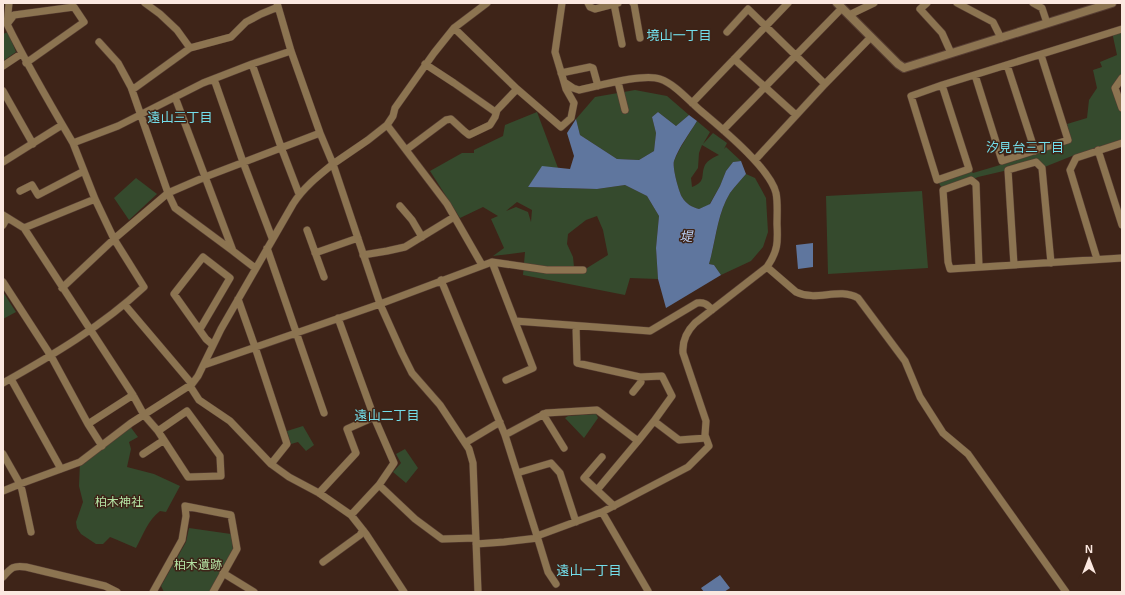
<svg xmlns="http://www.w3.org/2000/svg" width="1125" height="595" font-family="Helvetica,'Noto Sans JP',sans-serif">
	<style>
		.green { fill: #354a2d; fill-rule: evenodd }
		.water { fill: #5f769e }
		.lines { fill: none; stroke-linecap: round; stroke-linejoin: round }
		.minor-casing { stroke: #583f34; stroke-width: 8 }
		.tertiary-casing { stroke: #583f34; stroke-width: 10 }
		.minor { stroke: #8c7451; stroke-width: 7 }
		.tertiary { stroke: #8c7451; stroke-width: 8 }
		.labels { text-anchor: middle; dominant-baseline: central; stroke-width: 3; stroke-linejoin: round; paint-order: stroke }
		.park-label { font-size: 12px; fill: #b5e4a4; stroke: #3e2418 }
		.neighbourhood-label { font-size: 13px; fill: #73deea; stroke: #3e2418 }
		.water-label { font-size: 13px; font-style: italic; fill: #bcd2f9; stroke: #3e2418 }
	</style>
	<rect width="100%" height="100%" fill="#3e2418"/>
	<path class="green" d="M1122,29v49l-7,10 7,20v33l-50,15 -30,12 -6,-6 -28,8 -30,7 -7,3 -28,10 -6,-10 32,-11 4,4 27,-8 2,-4 69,-21 -4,-16 20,-6 2,-18 8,-12 -4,-18 9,-3 -2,-5 17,-7 -5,-23z
		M8,32l8,20 -13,9v-27z
		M635,90l32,6 22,19 -13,11 -18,-14 -6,5 4,16 -2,18 -15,9 -22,-1 -37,-24 -4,-16 19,-22z
		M537,112l21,56 -16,-1 -14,20 69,2 28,-4 22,11 12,20 -3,32 2,31 -28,-1 -5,17 -102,-20 2,-23 -32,4 11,-8 -13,-29 7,-3 -15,-9 -23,11 -30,-47 32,-18h12v-3l29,-14 2,-11zM517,202l15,8 -1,12 -3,-10 -12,-5 -10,4zM597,216l6,14 5,25 -21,13 -13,-1 -1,-10 -6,-13 1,-10 18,-14z
		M697,121l13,11 -7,12 10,-11 14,10 -3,6 2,-2 15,14 -8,1 -7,9 -6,15 -11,19 -10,4c-7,-2 -13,-5 -17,-12 -3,-5 -10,-30 -8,-36 6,-14 15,-27 23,-40zM702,145l17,10c-5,2 -11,5 -14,10 -5,11 2,16 -13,22l-1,-9 7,-10 1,-15z
		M746,174l9,4 11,20 2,34 -5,15 -12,14 -30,14 -7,-10 -5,-1c7,-23 8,-50 21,-71 5,-7 11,-13 16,-19z
		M136,178l21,16 -28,26 -15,-22z
		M922,191l6,77 -100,6 -2,-78z
		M3,292l13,20 -13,7z
		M596,414l2,4 -14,20 -19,-20 3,-2z
		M129,425l9,12 -9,5 2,7 -4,18 27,7 26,12 -14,26 -6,-1c-12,9 -17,24 -24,37l-21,-9 -5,-2 -7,7h-7l-15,-10 -4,-6 -1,-6 7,-20 -4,-16 1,-24z
		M303,426l11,19 -8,6 -8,-9 -7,2 -4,-13z
		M405,449l13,19 -12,15 -13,-11 8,-9 -5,-9z
		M189,528l42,6 2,15 -24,43h-45l-3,-6 25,-44z"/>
	<path class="water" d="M658,112l18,14 13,-11 8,6c-8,13 -18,26 -23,40 -2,6 5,31 8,36 4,7 10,10 17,12l11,-5 10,-18 6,-15 7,-9 8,-1 5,13c-5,6 -11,12 -16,19 -13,21 -14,47 -21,71l5,1 7,10 -55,33 -8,-29 -2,-31 3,-32 -12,-20 -22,-11 -28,4 -69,-2 14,-21 28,3 4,-13 -7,-23 9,-14 4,16 37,24 22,1 15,-9 2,-18 -4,-16z
		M813,243v24l-15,2 -2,-24z
		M720,575l10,13 -6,4h-20l-3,-4z"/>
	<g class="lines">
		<g class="minor-casing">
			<path id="minor" d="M9,3l-2,21 7,-9 60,-8 10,15 -58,41
				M145,3l15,11 17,16 13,18
				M588,3l2,4 5,2 23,-6
				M633,3l1,1 6,34
				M927,3l-7,6 22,24 9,20
				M957,3l36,19 8,16
				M1033,3l9,5 5,15
				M614,4l8,40
				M849,15l25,-12
				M7,24c20,41 43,80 66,119
				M454,28l63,61 44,38 10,-9 3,-15 -8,-14 -2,-7
				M727,32l21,-23 77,75
				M99,42l19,21 13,24 37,106 7,15 58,43
				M734,59l62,56
				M252,64l29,83 18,47
				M425,64l29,19 40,28 3,-1
				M1007,65l28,86
				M3,66l18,-12
				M561,73l29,-6 3,1 5,18
				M975,75l27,86 66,-21 -27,-85
				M1122,78l-7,10 7,20
				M214,79l29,83 29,76
				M618,82l7,28
				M942,85l27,84 -32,11 -26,-84 31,-11 180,-56
				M132,90l58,-42 41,-11 15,-15 15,-8 17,-7
				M3,91l30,53
				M175,97l58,154 22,17
				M692,103l96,-100
				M387,125l6,-9 2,-8 39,-55 20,-25 33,-25
				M723,130l119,-122
				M406,150l40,-30 5,-1 13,12 5,4 21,-10 5,-8 2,-7 20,-21
				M1098,150l24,75
				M755,160l70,-76 46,-47
				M3,162l59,-37
				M20,191l12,-6 6,10 46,-24
				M400,206l12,14 10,17
				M3,215l21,13 109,167 11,20 14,16 30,46 33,-1 -1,-20 -33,-45 -29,20
				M3,225l4,-7
				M24,228l71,-29
				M307,230l17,47
				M267,248l57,165
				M315,253l43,-15
				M363,255l24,-4 18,-4 49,-30
				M1097,259l-27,-89 6,-12 46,-15
				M492,262l55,8h36
				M1014,265l-6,-95 28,-8 6,6 9,95
				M767,267l29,25c20,10 43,-5 62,6l47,63 15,36 23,36 25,21 98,138
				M979,267l-3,-83 -5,-4 -28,10 5,72 2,7 172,-11
				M441,280l64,155 32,101 11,36 8,12
				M3,282l48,74 37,68 14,22
				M62,288l52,-49 54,-46 37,-16 115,-44
				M238,299l17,48 32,97 -16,20
				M125,305l67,79
				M338,318l36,99 20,46 -15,22
				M515,321l135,10 47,-28c7,-1 10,1 15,7
				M576,326l1,37 63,14 22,-1 10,20 -18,25
				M200,329l30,-51 -27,-21 -29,37 32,45 7,6
				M204,365l176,-61 112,-42 41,106 -27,12
				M11,379l50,90
				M3,383c50,-28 99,-57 141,-96l-30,-48 -19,-40 -22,-56 45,-17 85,-43 49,-19 39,-13
				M190,386l9,14 31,21 41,43 18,13 30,16 32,22 15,19 38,58
				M633,392l8,-10 -1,-5
				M543,414l21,34
				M88,424l45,-29
				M505,435l41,-22 51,-3 41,31 16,-20 25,19 27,-2
				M465,443l35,-21
				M3,454l17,30 2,6 9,42
				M143,454l21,-14
				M602,457l-18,21 30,28
				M517,473l34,-10 9,10 16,49
				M597,490l41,-49
				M3,491l17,-7 60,-22 51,-39 61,-39 6,-8 23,-47 72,-125c10,-16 25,-28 40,-40l-13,-31 -29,-82 -14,-48
				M319,493l37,-40 -9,-24 27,-12
				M602,512l46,79
				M351,515l28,-30 36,34 27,20 34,-1
				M537,536l65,-24 86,-45 21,-21 -4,-11 1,-14 -23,-68c-1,-12 3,-21 12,-30l72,-56c11,-16 11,-25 10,-43 0,-10 1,-21 -1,-31 -6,-25 -55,-65 -75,-82 -12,-10 -26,-27 -41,-32 -17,-6 -62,7 -81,11l-6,-2 -9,-6 -9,-30 7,-49
				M476,544l28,-2 34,-4
				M323,562l37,-27 3,-5
				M223,573l31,19
				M3,577c8,-9 10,-12 23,-10l79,19 12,6
				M153,592l29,-52 4,-24 -1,-10 46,9 6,34 -24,43
				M478,592l-5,-129 -4,-14 -29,-44 -28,-32 -10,-20 -22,-49 -47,-140 35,-24 19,-15 60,79 35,61"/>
		</g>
		<g class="tertiary-casing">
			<path id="tertiary" d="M837,3l61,61 6,4 208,-65"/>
		</g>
		<use href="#minor" class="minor"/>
		<use href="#tertiary" class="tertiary"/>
	</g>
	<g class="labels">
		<g class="park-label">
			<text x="119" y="502">柏木神社</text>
			<text x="198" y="565">柏木遺跡</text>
		</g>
		<g class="neighbourhood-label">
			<text x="679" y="35">境山一丁目</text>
			<text x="180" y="117">遠山三丁目</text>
			<text x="1025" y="147">汐見台三丁目</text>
			<text x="387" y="415">遠山二丁目</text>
			<text x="589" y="570">遠山一丁目</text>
		</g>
		<g class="water-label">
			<text x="686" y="236">堤</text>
		</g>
	</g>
	<rect width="1125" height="595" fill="none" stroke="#fbe8e0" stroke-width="8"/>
	<g transform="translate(1089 559)" stroke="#3e2418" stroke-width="3" paint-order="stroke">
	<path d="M0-3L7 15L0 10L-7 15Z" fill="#fbe8e0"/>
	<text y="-6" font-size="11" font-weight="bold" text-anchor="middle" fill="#fbe8e0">N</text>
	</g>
</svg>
